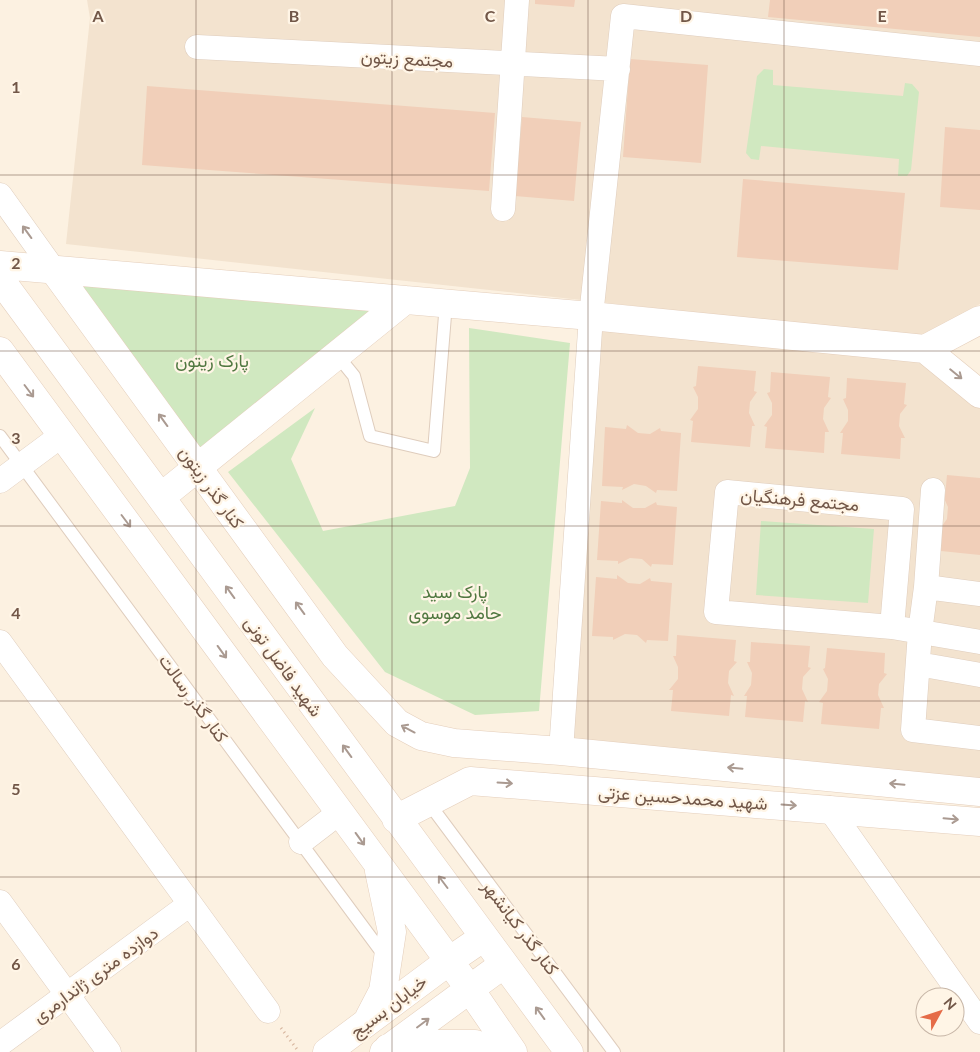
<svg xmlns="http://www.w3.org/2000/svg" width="980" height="1052" font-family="Lato,Vazirmatn,sans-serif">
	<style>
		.residential { fill: #f3e3cf }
		.green { fill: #d0e8c0 }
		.building { fill: #f1cfb9 }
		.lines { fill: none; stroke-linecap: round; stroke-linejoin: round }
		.service-casing { stroke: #dfcdbd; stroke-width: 14 }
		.minor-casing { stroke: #dfcdbd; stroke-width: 25 }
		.secondary-casing { stroke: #e4cebb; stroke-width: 29 }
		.path { stroke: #d5b39c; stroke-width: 3; stroke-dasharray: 1 4; stroke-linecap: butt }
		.service { stroke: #fff; stroke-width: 12 }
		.minor { stroke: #fff; stroke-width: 24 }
		.secondary { stroke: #fff; stroke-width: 28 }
		.oneway { stroke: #aa9a91 }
		.grid { fill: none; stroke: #725748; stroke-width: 1; stroke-opacity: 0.55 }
		.labels { text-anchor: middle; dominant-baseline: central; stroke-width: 4.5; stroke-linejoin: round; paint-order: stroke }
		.street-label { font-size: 18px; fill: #725748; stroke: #fff5e6 }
		.park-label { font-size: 18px; fill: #517841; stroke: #fff5e6 }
		.grid-label { font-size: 16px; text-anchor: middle; font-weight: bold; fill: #725748; stroke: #fff5e6; stroke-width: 4.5; stroke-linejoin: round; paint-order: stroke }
	</style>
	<rect width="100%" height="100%" fill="#fcf1e1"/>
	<path class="residential" d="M87,0h893v304l-59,33 -855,-93 24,-226z
		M601,330l318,30 61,45v380l-412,-40z"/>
	<path class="green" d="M764,69l9,1v15l130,11 2,-13 7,1 7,8 -8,78 -4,6h-9l1,-17 -138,-13 -2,14 -8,-1 -5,-6 11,-77z
		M53,269l352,31 -207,168z
		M469,328l101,15 -31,368 -64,4 -90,-43 -157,-200 87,-64 -24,51 32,72 132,-25 15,-38z
		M761,521l113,8 -6,74 -112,-8z"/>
	<path class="building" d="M535,0h40l-1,7 -39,-3z
		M770,0h210v37l-212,-20z
		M630,59l78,6 -7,98 -78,-6z
		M147,86l348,27 -6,78 -347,-26z
		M522,117l59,5 -7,79 -59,-5z
		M945,127l35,3v80l-40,-3z
		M743,179l162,14 -7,77 -161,-13z
		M698,366l58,5 -2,20 3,1 -7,10 -1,11 6,13h-3l-2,21 -59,-5 2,-21 -3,-1 8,-11v-12l-5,-10 3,-1z
		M771,372l59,5 -2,20 3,1 -7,10 -1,11 6,13h-4l-1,21 -59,-5 2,-21 -3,-1 8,-11v-12l-5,-10 3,-1z
		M847,378l59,5 -2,21 3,1 -7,9 -1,12 6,12h-4l-1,21 -59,-5 2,-21h-3l8,-12v-11l-5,-11 3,-1z
		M627,425l11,8 12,1 10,-6 1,3 20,2 -4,58 -20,-1 -1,3 -10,-7 -12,-2 -12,6 1,-3 -21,-1 3,-59 21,2z
		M947,475l33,3v77l-39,-4 1,-21h-3l8,-11 1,-12 -5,-11h2z
		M622,500l11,8h12l11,-6 1,3 20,2 -4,58 -21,-1 -1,3 -9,-8 -12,-1 -12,6v-3l-21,-1 4,-59 21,2z
		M617,575l11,8 12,1 10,-6 1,3 21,2 -4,58 -21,-1 -1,3 -9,-8 -12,-1 -12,6v-3l-21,-1 4,-59 21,2z
		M677,635l59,5 -2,21 3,1 -8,9 -1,12 6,13 -3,-1 -2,21 -58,-5 2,-21h-4l9,-11v-12l-5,-11h3z
		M751,642l59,4 -2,21 3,1 -8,9 -1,12 6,13 -3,-1 -2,21 -58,-5 2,-21h-3l7,-11 1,-12 -5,-11h3z
		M827,648l58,5 -1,20 3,1 -8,10 -1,11 6,13h-3l-2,21 -58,-5 2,-21 -4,-1 8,-11 1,-12 -5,-10 2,-1z"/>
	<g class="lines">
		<g class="service-casing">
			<path id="service" d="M337,355l17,21 16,60 64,15 12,-148
				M0,436l386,522
				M428,802l186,250"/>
		</g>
		<g class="minor-casing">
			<path id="minor" d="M197,47l421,22
				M0,195l53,74
				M503,209l14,-209
				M0,481l62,-46
				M926,587l7,-97
				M980,594l-54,-7 -6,45 -7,98 67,8
				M892,627l10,-118 -175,-17 -11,120 176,15 88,15
				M0,642l268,369
				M918,664l62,11
				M561,751l30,-435 32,-300 357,38
				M829,808l151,214
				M301,842l39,-30
				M0,902l109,150
				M0,1044l190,-140"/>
		</g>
		<g class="secondary-casing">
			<path id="secondary" d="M0,265l591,51 334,33
				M53,269l282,387 62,67 24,13 33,7 107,8 419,41
				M0,279l569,773
				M980,320l-55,29 55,45
				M0,351l414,562 55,75 44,64
				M161,497l244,-197
				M396,819l74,-38 510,41
				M369,1018l14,-27 9,-59 -13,-61
				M388,1048l50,-4h37l19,8
				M327,1052l122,-91 35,-24
				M384,1052l120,-88"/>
		</g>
		<path class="path" d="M281,1028l18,24"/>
		<use href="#service" class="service"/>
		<use href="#minor" class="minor"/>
		<use href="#secondary" class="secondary"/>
	</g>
	<defs><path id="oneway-shaft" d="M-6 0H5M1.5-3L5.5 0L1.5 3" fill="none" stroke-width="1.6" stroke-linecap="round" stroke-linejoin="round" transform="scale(1.25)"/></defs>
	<g class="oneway">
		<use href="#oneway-shaft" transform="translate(27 232) rotate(-126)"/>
		<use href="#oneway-shaft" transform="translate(956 374) rotate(39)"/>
		<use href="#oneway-shaft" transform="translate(29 391) rotate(53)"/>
		<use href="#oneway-shaft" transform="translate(163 420) rotate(-126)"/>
		<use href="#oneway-shaft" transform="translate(126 521) rotate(53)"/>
		<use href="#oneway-shaft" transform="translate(230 592) rotate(-126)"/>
		<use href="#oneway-shaft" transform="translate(300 608) rotate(-126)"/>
		<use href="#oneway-shaft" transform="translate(222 652) rotate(54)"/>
		<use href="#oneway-shaft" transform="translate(408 729) rotate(-152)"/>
		<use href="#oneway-shaft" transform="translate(347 751) rotate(-126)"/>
		<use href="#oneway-shaft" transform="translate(735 768) rotate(-175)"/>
		<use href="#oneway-shaft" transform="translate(505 783) rotate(4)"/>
		<use href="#oneway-shaft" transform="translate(897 784) rotate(-175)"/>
		<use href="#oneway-shaft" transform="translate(789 805) rotate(4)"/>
		<use href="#oneway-shaft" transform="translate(951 819) rotate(5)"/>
		<use href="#oneway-shaft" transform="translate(360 839) rotate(54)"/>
		<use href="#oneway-shaft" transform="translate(443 882) rotate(-127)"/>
		<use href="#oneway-shaft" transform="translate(540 1013) rotate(-126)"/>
		<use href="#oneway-shaft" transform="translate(423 1023) rotate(-37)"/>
	</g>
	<path class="grid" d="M196,0v1052M392,0v1052M588,0v1052M784,0v1052M0,175h980M0,351h980M0,526h980M0,701h980M0,877h980"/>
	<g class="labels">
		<g class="street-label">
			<text transform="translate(407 58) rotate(3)">مجتمع زیتون</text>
			<text transform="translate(212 487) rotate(54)">کنار گذر زیتون</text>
			<text transform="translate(800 499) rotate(5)">مجتمع فرهنگیان</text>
			<text transform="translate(284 666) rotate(54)">شهید فاضل تونی</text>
			<text transform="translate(194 698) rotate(54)">کنار گذر رسالت</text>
			<text transform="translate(683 797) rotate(4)">شهید محمدحسین عزتی</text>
			<text transform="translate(521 927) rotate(53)">کنار گذر کیانشهر</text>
			<text transform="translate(95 974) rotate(-36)">دوازده متری ژاندارمری</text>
			<text transform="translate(388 1006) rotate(-37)">خیابان بسیج</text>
		</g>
		<g class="park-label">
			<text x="212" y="360">پارک زیتون</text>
			<text x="455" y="591">پارک سید<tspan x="455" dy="21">حامد موسوی</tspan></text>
		</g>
	</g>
	<g class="grid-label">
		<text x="98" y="22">A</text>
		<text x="294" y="22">B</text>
		<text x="490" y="22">C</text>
		<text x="686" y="22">D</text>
		<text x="882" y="22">E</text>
		<text x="16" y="93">1</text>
		<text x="16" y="269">2</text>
		<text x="16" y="444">3</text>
		<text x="16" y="619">4</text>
		<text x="16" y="795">5</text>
		<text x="16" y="970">6</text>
	</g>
	<g transform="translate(940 1012) rotate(50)"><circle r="24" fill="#fff5e6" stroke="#c7b6a7"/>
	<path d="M0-4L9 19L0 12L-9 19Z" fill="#e56b47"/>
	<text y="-8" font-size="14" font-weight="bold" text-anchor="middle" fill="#725748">N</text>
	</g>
</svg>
